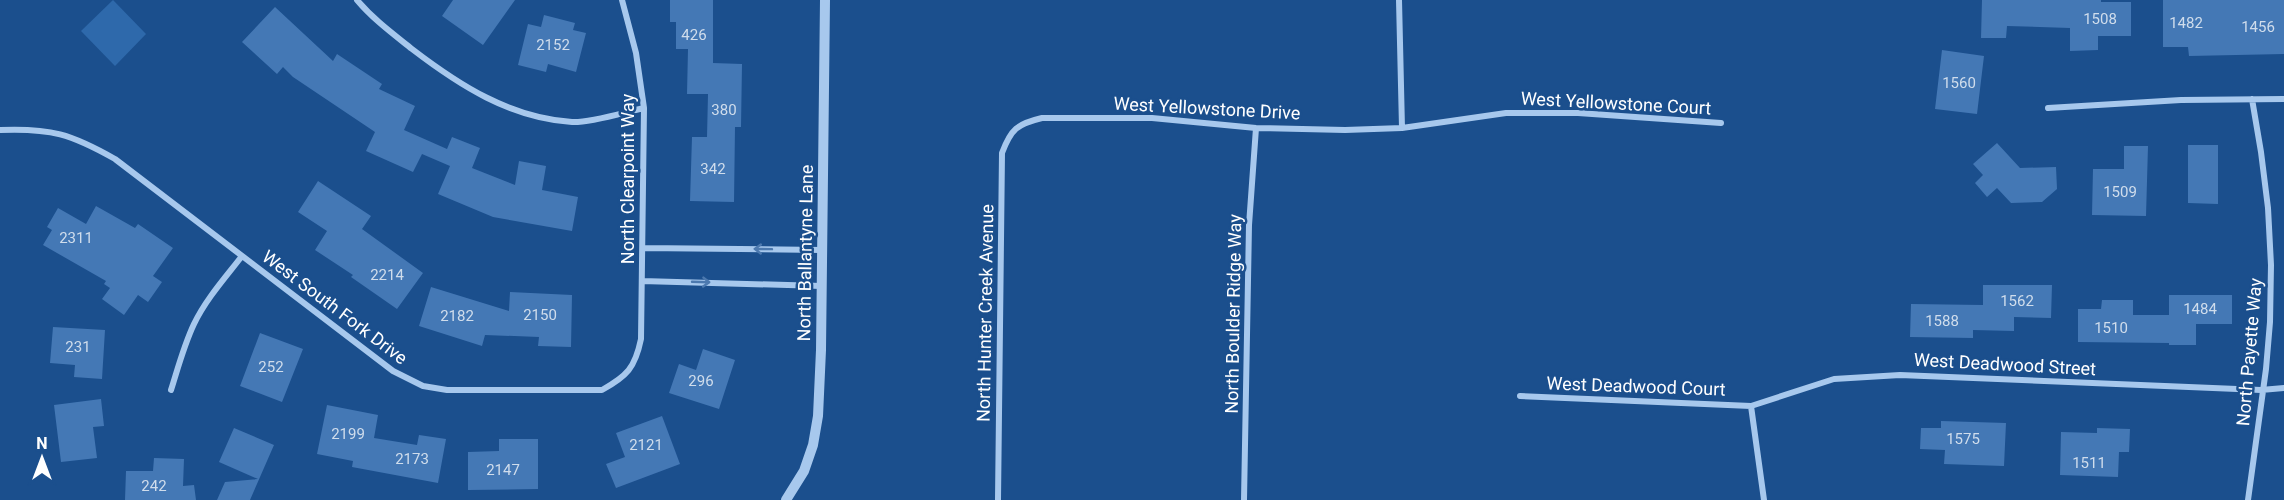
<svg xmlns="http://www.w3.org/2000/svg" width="2284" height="500" font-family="Roboto,sans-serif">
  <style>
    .green { fill: #2e69ab }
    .building { fill: #4478b5 }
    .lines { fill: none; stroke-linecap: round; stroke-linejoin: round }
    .minor { stroke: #a7c8ed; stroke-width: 6 }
    .tertiary { stroke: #a7c8ed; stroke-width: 10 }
    .oneway { stroke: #4c79af }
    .labels { text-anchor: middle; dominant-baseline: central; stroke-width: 5; stroke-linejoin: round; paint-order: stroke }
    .number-label { font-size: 15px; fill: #d0ddec }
    .street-label { font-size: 18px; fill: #fff; stroke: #1b4f8d }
  </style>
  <rect width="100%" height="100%" fill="#1b4f8d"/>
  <!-- green -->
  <path class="green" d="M 113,0 L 146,34 L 115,66 L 81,31 Z"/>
  <!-- building -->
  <path class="building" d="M 453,0 L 515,0 L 483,45 L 442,16 Z
    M 670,0 L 713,0 L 713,63 L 742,64 L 741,127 L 735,127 L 734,202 L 690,201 L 692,137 L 707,137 L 708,94 L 687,94 L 688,49 L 676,49 L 676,22 L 670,22 Z
    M 1982,0 L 2101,0 L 2101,2 L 2131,2 L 2131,36 L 2098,36 L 2098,50 L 2070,51 L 2070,28 L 2007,26 L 2006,38 L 1981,38 Z
    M 2163,0 L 2284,0 L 2284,54 L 2189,56 L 2188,47 L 2163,47 Z
    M 275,7 L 333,61 L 337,54 L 382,84 L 379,89 L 415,106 L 404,130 L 447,149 L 452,137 L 480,148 L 472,168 L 515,185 L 519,161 L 546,166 L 542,190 L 578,197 L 572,231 L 493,217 L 438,194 L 450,166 L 422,154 L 413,172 L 366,151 L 375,132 L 293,77 L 283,67 L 277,74 L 242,42 Z
    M 544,15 L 575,23 L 573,30 L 586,33 L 576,72 L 548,64 L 546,72 L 518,65 L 528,24 L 541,27 Z
    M 1942,50 L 1984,56 L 1977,114 L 1935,109 Z
    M 1997,143 L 2020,168 L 2056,167 L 2057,189 L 2042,202 L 2011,203 L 1997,188 L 1987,197 L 1975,183 L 1983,175 L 1973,164 Z
    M 2188,145 L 2218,145 L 2218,204 L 2188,203 Z
    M 2124,146 L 2148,146 L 2146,216 L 2092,215 L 2093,169 L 2124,169 Z
    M 318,181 L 371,216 L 362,229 L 423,273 L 397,309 L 351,277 L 353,275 L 315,250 L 327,231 L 298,212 Z
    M 96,206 L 135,228 L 138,224 L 173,248 L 153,276 L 162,282 L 148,302 L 138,295 L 124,315 L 102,299 L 110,288 L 104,284 L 106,281 L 43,245 L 52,230 L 47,227 L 58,208 L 86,224 Z
    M 1983,285 L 2052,285 L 2051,318 L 2014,317 L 2014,331 L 1973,330 L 1973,338 L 1910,337 L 1911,304 L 1983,305 Z
    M 431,287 L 509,311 L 510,292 L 572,295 L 571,347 L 538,346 L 539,337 L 485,335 L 482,346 L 419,326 Z
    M 2169,295 L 2232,295 L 2232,324 L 2196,324 L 2196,345 L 2169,345 L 2169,343 L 2078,342 L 2078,309 L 2101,309 L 2102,300 L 2133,300 L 2133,315 L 2169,315 Z
    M 53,327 L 105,330 L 102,379 L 74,377 L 75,365 L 50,363 Z
    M 260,333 L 303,349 L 282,402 L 240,386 Z
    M 703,349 L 735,360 L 719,409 L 669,393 L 679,364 L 696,370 Z
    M 101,399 L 104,426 L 93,427 L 97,458 L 61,462 L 54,405 Z
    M 327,405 L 378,415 L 374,438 L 417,445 L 419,435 L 446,439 L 438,483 L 352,467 L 353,461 L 317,454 Z
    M 662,416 L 680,464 L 616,488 L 606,464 L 625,457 L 616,433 Z
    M 1941,421 L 2006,423 L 2004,466 L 1944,464 L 1945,450 L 1920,449 L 1921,428 L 1941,428 Z
    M 234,428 L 274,445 L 250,500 L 217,500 L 225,482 L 258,479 L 219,462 Z
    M 2097,428 L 2130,429 L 2129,452 L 2119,452 L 2118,477 L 2060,475 L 2061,432 L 2097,433 Z
    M 499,439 L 538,439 L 538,489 L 468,490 L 468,452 L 499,451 Z
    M 154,458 L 184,459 L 183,486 L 194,485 L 196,500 L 125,500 L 126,471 L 153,471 Z"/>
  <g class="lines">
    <!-- minor -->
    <path class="minor" d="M 357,0 C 373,19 392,33 412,49 C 459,85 510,118 572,122 C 591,123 625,112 644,108
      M 1399,0 L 1402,128
      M 2048,108 L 2181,100 L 2284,99
      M 0,130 C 51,128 71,134 115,159 L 393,371 L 423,386 L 447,390 L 602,390 C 627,376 635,368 641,339 L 644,108 L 636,53 L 622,0
      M 643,248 L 822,250
      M 642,281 L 822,286
      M 171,390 C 178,368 184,345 194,324 C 206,299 225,278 242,256
      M 1520,396 L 1751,406 L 1834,379 L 1900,375 L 2261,390 L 2284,388
      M 1751,406 L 1764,500
      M 998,500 L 1002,153 C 1011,129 1017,124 1042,118 L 1152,118 L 1256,128 L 1345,130 L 1402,128 L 1506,113 L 1578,113 L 1721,123
      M 1244,500 L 1249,225 L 1256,128
      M 2248,500 L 2266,369 L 2270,322 L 2271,265 L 2268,208 L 2261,152 L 2252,99"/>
    <!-- tertiary -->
    <path class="tertiary" d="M 786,500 L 804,471 L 813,445 L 818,416 L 821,350 L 825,0"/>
  </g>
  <!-- one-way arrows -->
  <defs><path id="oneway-shaft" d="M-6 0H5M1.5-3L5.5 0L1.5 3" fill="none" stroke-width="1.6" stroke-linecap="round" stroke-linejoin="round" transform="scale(1.5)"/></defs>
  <g class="oneway">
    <use href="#oneway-shaft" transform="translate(763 249) rotate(-179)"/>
    <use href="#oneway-shaft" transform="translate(701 282) rotate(2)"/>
  </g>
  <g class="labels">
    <!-- number labels -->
    <g class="number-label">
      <text x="2100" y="19">1508</text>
      <text x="2186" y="23">1482</text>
      <text x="2258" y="27">1456</text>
      <text x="694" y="35">426</text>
      <text x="553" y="45">2152</text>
      <text x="1959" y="83">1560</text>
      <text x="724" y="110">380</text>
      <text x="713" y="169">342</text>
      <text x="2120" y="192">1509</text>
      <text x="76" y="238">2311</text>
      <text x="387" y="275">2214</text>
      <text x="2017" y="301">1562</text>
      <text x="2200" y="309">1484</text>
      <text x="540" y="315">2150</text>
      <text x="457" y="316">2182</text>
      <text x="1942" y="321">1588</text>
      <text x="2111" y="328">1510</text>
      <text x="78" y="347">231</text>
      <text x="271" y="367">252</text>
      <text x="701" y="381">296</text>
      <text x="348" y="434">2199</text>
      <text x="1963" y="439">1575</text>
      <text x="646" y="445">2121</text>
      <text x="412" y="459">2173</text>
      <text x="2089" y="463">1511</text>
      <text x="503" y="470">2147</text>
      <text x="154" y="486">242</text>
    </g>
    <!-- street labels -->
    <g class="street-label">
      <text transform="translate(1616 103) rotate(3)">West Yellowstone Court</text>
      <text transform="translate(1207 108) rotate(3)">West Yellowstone Drive</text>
      <text transform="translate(627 179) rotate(-90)">North Clearpoint Way</text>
      <text transform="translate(805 253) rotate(-89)">North Ballantyne Lane</text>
      <text transform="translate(335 307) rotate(37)">West South Fork Drive</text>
      <text transform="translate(985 313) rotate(-89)">North Hunter Creek Avenue</text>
      <text transform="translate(1233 314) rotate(-89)">North Boulder Ridge Way</text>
      <text transform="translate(2249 352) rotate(-85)">North Payette Way</text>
      <text transform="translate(2005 364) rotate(3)">West Deadwood Street</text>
      <text transform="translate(1636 386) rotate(2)">West Deadwood Court</text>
    </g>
  </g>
  <!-- north arrow -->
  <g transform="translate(42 458)" stroke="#1b4f8d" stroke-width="4.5" paint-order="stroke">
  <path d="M0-4.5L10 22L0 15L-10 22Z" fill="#ffffff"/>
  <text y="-9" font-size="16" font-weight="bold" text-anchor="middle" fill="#ffffff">N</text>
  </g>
</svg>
